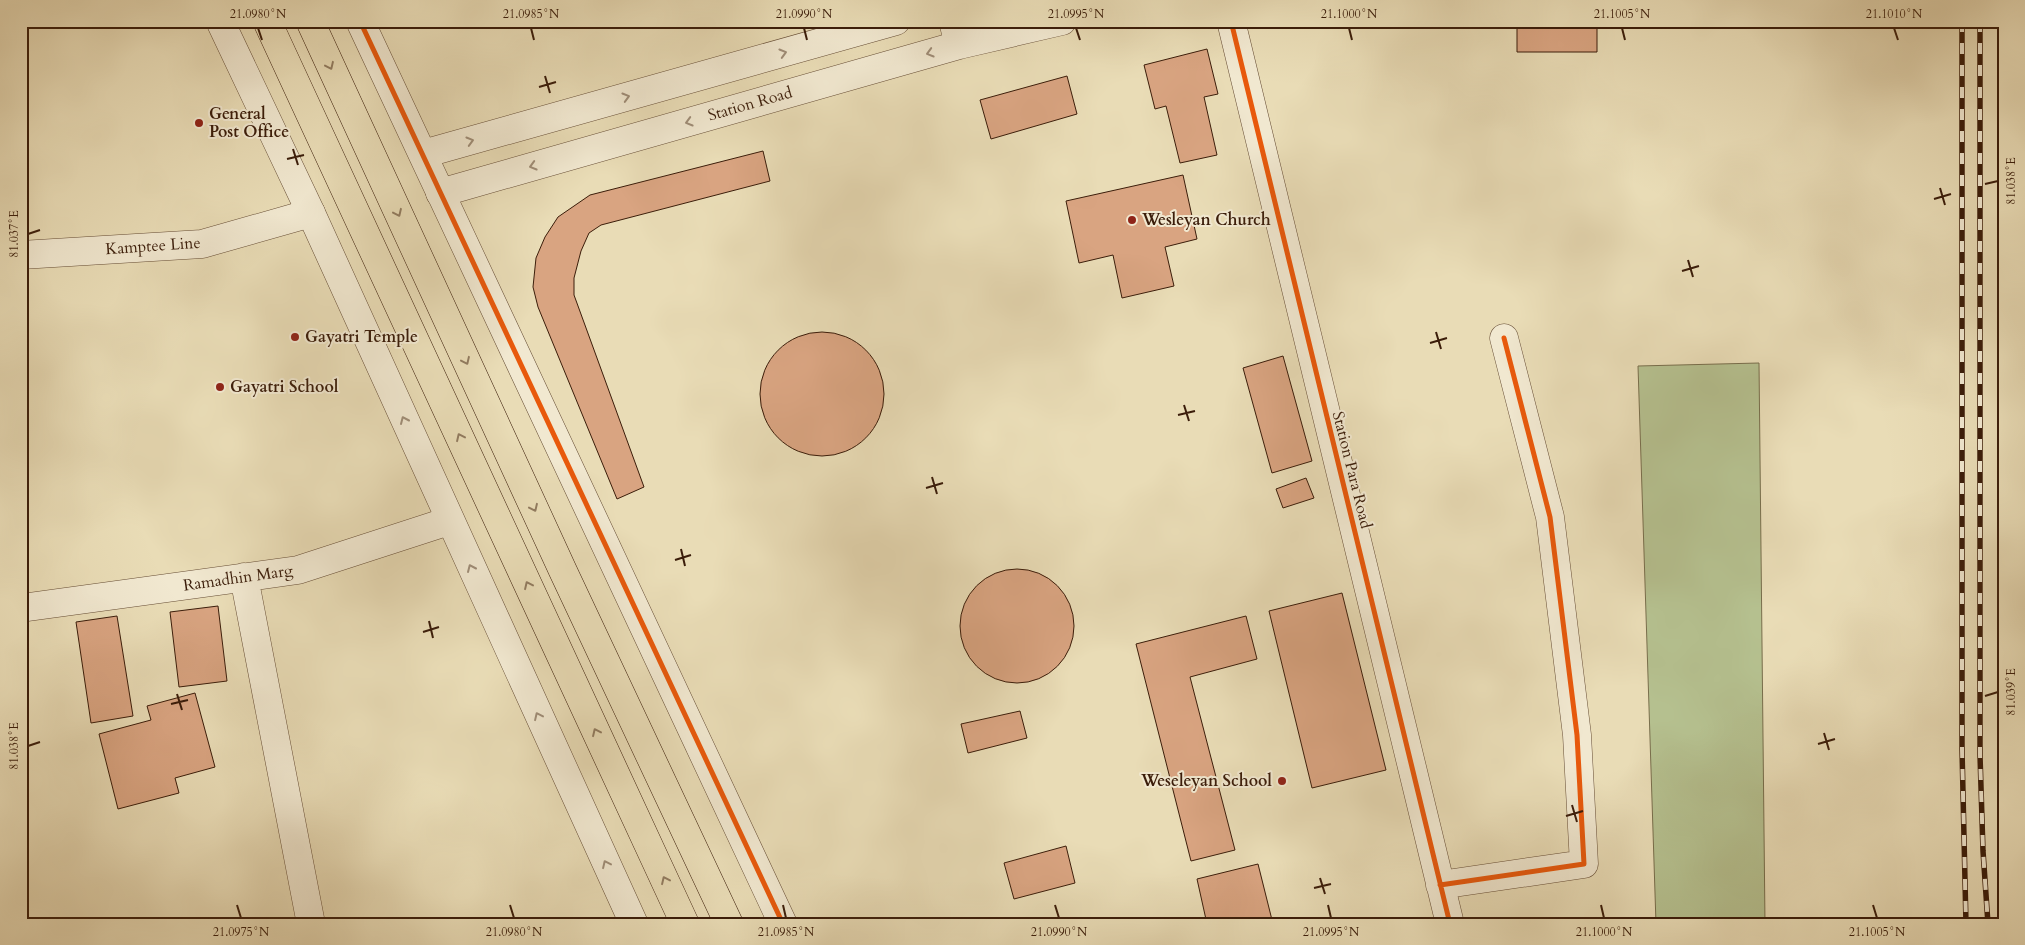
<svg xmlns="http://www.w3.org/2000/svg" width="2025" height="945" font-family="Cardo,serif">
  <style>
    .green { fill: #b5c08f; stroke: #786e4c }
    .building { fill: #d9a481; stroke: #3b1d0a }
    .lines { fill: none; stroke-linecap: round; stroke-linejoin: round }
    .minor-casing { stroke: #664d35; stroke-width: 29 }
    .tertiary-casing { stroke: #664d35; stroke-width: 29 }
    .primary-casing { stroke: #3b1d0a; stroke-width: 29 }
    .minor { stroke: #f1e8d0; stroke-width: 28 }
    .tertiary { stroke: #f1e8d0; stroke-width: 28 }
    .primary { stroke: #e9dcb6; stroke-width: 28 }
    .rail-casing { stroke: #3b1d0a; stroke-width: 5.5 }
    .rail { stroke: #f1e8d0; stroke-width: 4; stroke-dasharray: 11; stroke-linecap: butt }
    .cycleway-casing { stroke: #f1e8d0; stroke-width: 8 }
    .cycleway { stroke: #e8590c; stroke-width: 5 }
    .oneway { stroke: #9f8d77 }
    .oneway2 { stroke: #927c60 }
    .ticks { fill: none; stroke: #3b1d0a; stroke-width: 2 }
    .poi-dot { fill: #8f2418; stroke: #f1e8d0; stroke-width: 2 }
    .labels { text-anchor: middle; dominant-baseline: central; stroke-width: 4; stroke-linejoin: round; paint-order: stroke }
    .street-label { font-size: 16px; fill: #3b1d0a; stroke: #f1e8d0 }
    .poi-label { font-size: 16px; font-weight: bold; fill: #3b1d0a; stroke: #f1e8d0; text-anchor: start }
    .neatline { fill: none; stroke: #3b1d0a; stroke-width: 2 }
    .ticks-label { font-size: 12px; text-anchor: middle; fill: #3b1d0a }
  </style>
  <rect width="100%" height="100%" fill="#e9dcb6"/>
  <filter id="stains"><feTurbulence type="fractalNoise" baseFrequency=".004" numOctaves="4"/><feColorMatrix values="0 0 0 0 .2 0 0 0 0 .09 0 0 0 0 .02 0 0 0 .5 -.17"/></filter>
  <radialGradient id="worn" r=".72"><stop offset=".6" stop-color="#630" stop-opacity="0"/><stop offset="1" stop-color="#630" stop-opacity=".3"/></radialGradient>
  <!-- green -->
  <path class="green" d="M 1759,363 L 1765,924 L 1656,924 L 1638,366 Z"/>
  <!-- building -->
  <path class="building" d="M 1517,21 L 1597,21 L 1597,52 L 1517,52 Z
    M 1610,21 L 1661,21 L 1661,23 L 1610,24 Z
    M 1207,49 L 1218,94 L 1204,97 L 1217,155 L 1180,163 L 1166,106 L 1155,109 L 1144,65 Z
    M 1067,76 L 1077,114 L 991,139 L 980,100 Z
    M 763,151 L 770,181 L 601,225 L 589,233 L 581,251 L 574,278 L 574,295 L 644,487 L 617,499 L 538,307 L 533,287 L 536,258 L 545,237 L 558,217 L 590,195 Z
    M 1183,175 L 1197,239 L 1165,247 L 1174,286 L 1122,298 L 1113,255 L 1079,263 L 1066,201 Z
    M760 394a62 62 0 1 1 124 0a62 62 0 1 1-124 0Z
    M 1283,356 L 1312,461 L 1272,473 L 1243,368 Z
    M 1306,478 L 1314,498 L 1283,508 L 1276,489 Z
    M960 626a57 57 0 1 1 114 0a57 57 0 1 1-114 0Z
    M 1342,593 L 1386,770 L 1312,788 L 1269,611 Z
    M 218,606 L 227,681 L 179,687 L 170,612 Z
    M 117,616 L 133,716 L 91,723 L 76,622 Z
    M 1246,616 L 1257,659 L 1190,677 L 1235,850 L 1191,861 L 1136,644 Z
    M 195,693 L 215,767 L 175,778 L 179,793 L 118,809 L 99,734 L 151,720 L 147,706 Z
    M 1020,711 L 1027,738 L 968,753 L 961,724 Z
    M 1066,846 L 1075,883 L 1014,899 L 1004,863 Z
    M 1258,864 L 1273,924 L 1207,924 L 1197,879 Z"/>
  <g class="lines">
    <!-- minor casing -->
    <g class="minor-casing">
      <path id="minor" d="M 953,21 L 959,45
        M 1231,21 L 1450,924
        M 423,154 L 896,21
        M 440,193 L 959,45 L 1062,21
        M 21,255 L 202,244 L 311,213
        M 244,577 L 311,924
        M 21,608 L 298,570 L 449,521
        M 1440,885 L 1584,864 L 1577,735 L 1550,517 L 1504,338"/>
    </g>
    <!-- tertiary casing -->
    <g class="tertiary-casing">
      <path id="tertiary" d="M 220,21 L 311,213 L 634,924
        M 360,21 L 783,924"/>
    </g>
    <!-- primary casing -->
    <g class="primary-casing">
      <path id="primary" d="M 267,21 L 685,924
        M 310,21 L 563,571 L 729,924"/>
    </g>
    <!-- minor -->
    <use href="#minor" class="minor"/>
    <!-- tertiary -->
    <use href="#tertiary" class="tertiary"/>
    <!-- primary -->
    <use href="#primary" class="primary"/>
    <!-- rail casing -->
    <g class="rail-casing">
      <path id="rail" d="M 1962,21 L 1962,749 L 1966,924
        M 1980,21 L 1980,755 L 1983,851 L 1988,924"/>
    </g>
    <!-- rail -->
    <use href="#rail" class="rail"/>
    <!-- cycleway casing -->
    <g class="cycleway-casing">
      <path id="cycleway" d="M 360,21 L 783,924
        M 1231,21 L 1450,924
        M 1440,885 L 1584,864 L 1577,735 L 1550,517 L 1504,338"/>
    </g>
    <!-- cycleway -->
    <use href="#cycleway" class="cycleway"/>
  </g>
  <!-- one-way arrows -->
  <defs><path id="oneway-chevron" d="M-2-3.5L2.5 0L-2 3.5" fill="none" stroke-width="1.6" stroke-linecap="round" stroke-linejoin="round" transform="scale(1.25)"/></defs>
  <g class="oneway">
    <use href="#oneway-chevron" transform="translate(783 53) rotate(-16)"/>
    <use href="#oneway-chevron" transform="translate(930 53) rotate(164)"/>
    <use href="#oneway-chevron" transform="translate(626 97) rotate(-16)"/>
    <use href="#oneway-chevron" transform="translate(689 122) rotate(164)"/>
    <use href="#oneway-chevron" transform="translate(470 141) rotate(-16)"/>
    <use href="#oneway-chevron" transform="translate(533 166) rotate(164)"/>
    <use href="#oneway-chevron" transform="translate(404 420) rotate(-114)"/>
    <use href="#oneway-chevron" transform="translate(471 568) rotate(-114)"/>
    <use href="#oneway-chevron" transform="translate(538 716) rotate(-115)"/>
    <use href="#oneway-chevron" transform="translate(606 864) rotate(-115)"/>
  </g>
  <g class="oneway2">
    <use href="#oneway-chevron" transform="translate(330 66) rotate(65)"/>
    <use href="#oneway-chevron" transform="translate(398 213) rotate(65)"/>
    <use href="#oneway-chevron" transform="translate(466 361) rotate(65)"/>
    <use href="#oneway-chevron" transform="translate(460 437) rotate(-115)"/>
    <use href="#oneway-chevron" transform="translate(534 508) rotate(65)"/>
    <use href="#oneway-chevron" transform="translate(528 585) rotate(-115)"/>
    <use href="#oneway-chevron" transform="translate(596 732) rotate(-115)"/>
    <use href="#oneway-chevron" transform="translate(665 880) rotate(-115)"/>
  </g>
  <!-- ticks -->
  <path class="ticks" d="M 258,28 L 262,40M 531,28 L 534,40M 804,28 L 807,40M 1076,28 L 1080,40M 1349,28 L 1352,40M 1622,28 L 1625,40M 1894,28 L 1898,40M 545,76 L 550,93M 539,87 L 556,82M 293,149 L 298,165M 287,159 L 304,155M 1985,184 L 1998,181M 1940,188 L 1945,205M 1934,199 L 1951,194M 28,234 L 40,230M 1688,260 L 1693,277M 1682,271 L 1699,266M 1436,332 L 1441,349M 1430,343 L 1447,338M 1184,405 L 1189,421M 1178,415 L 1195,411M 932,477 L 937,494M 926,488 L 943,483M 681,549 L 685,566M 675,560 L 691,555M 429,621 L 433,638M 423,632 L 439,627M 177,694 L 182,710M 1985,696 L 1998,692M 171,704 L 188,700M 1824,733 L 1829,750M 1818,744 L 1835,739M 28,746 L 40,742M 1572,805 L 1577,822M 1566,816 L 1583,811M 1320,878 L 1325,894M 1314,888 L 1331,884M 237,905 L 241,918M 510,905 L 514,918M 783,905 L 786,918M 1055,905 L 1059,918M 1328,905 L 1331,918M 1601,905 L 1604,918M 1873,905 L 1877,918"/>
  <!-- markers -->
  <g class="poi-dot">
    <circle cx="199" cy="123" r="5"/>
    <circle cx="1132" cy="220" r="5"/>
    <circle cx="295" cy="337" r="5"/>
    <circle cx="220" cy="387" r="5"/>
    <circle cx="1282" cy="781" r="5"/>
  </g>
  <g class="labels">
    <!-- street labels -->
    <g class="street-label">
      <text transform="translate(750 104) rotate(-16)">Station Road</text>
      <text transform="translate(153 246) rotate(-4)">Kamptee Line</text>
      <text transform="translate(1352 470) rotate(76)">Station Para Road</text>
      <text transform="translate(238 578) rotate(-8)">Ramadhin Marg</text>
    </g>
    <!-- poi labels -->
    <g class="poi-label">
      <text x="209" y="114">General<tspan x="209" dy="18">Post Office</tspan></text>
      <text x="1142" y="220">Wesleyan Church</text>
      <text x="305" y="337">Gayatri Temple</text>
      <text x="230" y="387">Gayatri School</text>
      <text x="1272" y="781" text-anchor="end">Weseleyan School</text>
    </g>
  </g>
  <!-- margin -->
  <rect width="2025" height="945" fill="none" stroke="#e9dcb6" stroke-width="55"/>
  <rect x="28" y="28" width="1970" height="890" class="neatline"/>
  <g class="ticks-label">
    <text x="258" y="18">21.0980°N</text>
    <text x="531" y="18">21.0985°N</text>
    <text x="804" y="18">21.0990°N</text>
    <text x="1076" y="18">21.0995°N</text>
    <text x="1349" y="18">21.1000°N</text>
    <text x="1622" y="18">21.1005°N</text>
    <text x="1894" y="18">21.1010°N</text>
    <text transform="translate(2011 181) rotate(-90)" y="4">81.038°E</text>
    <text transform="translate(14 234) rotate(-90)" y="4">81.037°E</text>
    <text transform="translate(2011 692) rotate(-90)" y="4">81.039°E</text>
    <text transform="translate(14 746) rotate(-90)" y="4">81.038°E</text>
    <text x="241" y="936">21.0975°N</text>
    <text x="514" y="936">21.0980°N</text>
    <text x="786" y="936">21.0985°N</text>
    <text x="1059" y="936">21.0990°N</text>
    <text x="1331" y="936">21.0995°N</text>
    <text x="1604" y="936">21.1000°N</text>
    <text x="1877" y="936">21.1005°N</text>
  </g>
  <rect width="100%" height="100%" filter="url(#stains)"/>
  <rect width="100%" height="100%" fill="url(#worn)"/>
</svg>
